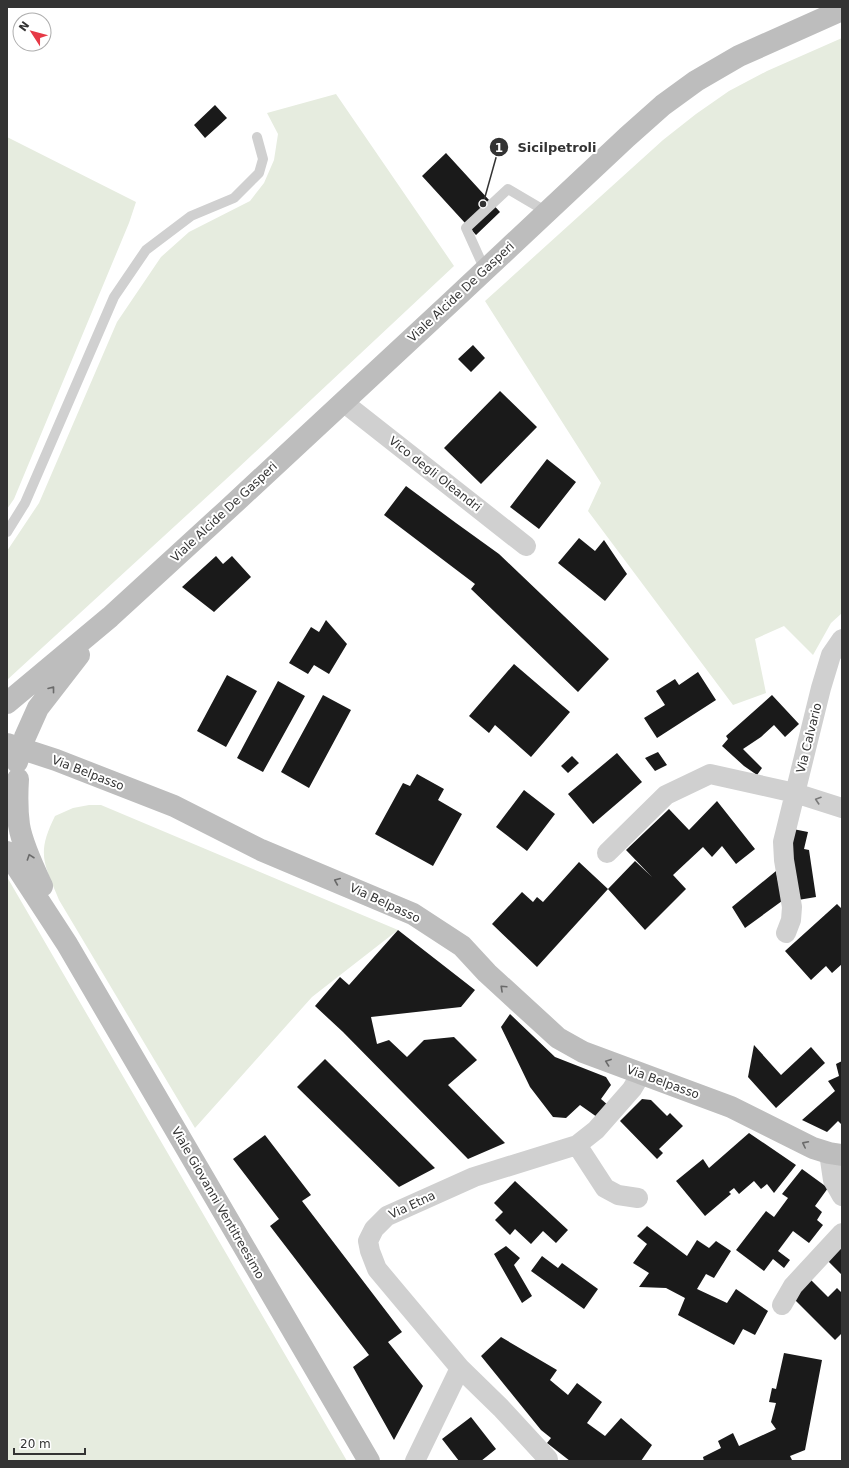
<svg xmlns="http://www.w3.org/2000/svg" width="849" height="1468" font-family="'DejaVu Sans',sans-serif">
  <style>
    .green { fill: #e6ecdf }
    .building { fill: #1a1a1a }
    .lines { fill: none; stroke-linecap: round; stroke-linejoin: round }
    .lane { stroke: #d0d0d0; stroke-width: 10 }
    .street { stroke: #d0d0d0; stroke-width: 20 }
    .secondary { stroke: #bdbdbd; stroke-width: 22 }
    .oneway { stroke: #6a6a6a }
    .oneway2 { stroke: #7a7a7a }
    .labels { text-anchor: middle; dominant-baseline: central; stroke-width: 4; stroke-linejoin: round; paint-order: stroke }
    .street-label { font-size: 12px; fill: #333; stroke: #fff }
    .leader { fill: none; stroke: #333; stroke-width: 1.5 }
    .callout-dot { fill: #333; stroke: #fff; stroke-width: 1.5 }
    .mark-label { font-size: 12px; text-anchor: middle; font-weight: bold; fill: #fff }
    .callout-label { font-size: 13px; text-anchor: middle; font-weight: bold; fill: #333; stroke: #fff; stroke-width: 4; stroke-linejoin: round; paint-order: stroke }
  </style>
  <rect width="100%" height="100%" fill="#fff"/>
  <!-- green -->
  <path class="green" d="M 842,38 L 842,613 L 831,623 L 813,655 L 784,626 L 755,639 L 766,693 L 733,705 L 588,511 L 601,483 L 485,301 L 663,140 L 696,114 L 729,91 L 767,71 Z
    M 336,94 L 454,266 L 236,470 L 7,680 L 7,551 L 39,503 L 117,322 L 161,257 L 189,232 L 250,201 L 264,183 L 274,160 L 278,134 L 267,113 Z
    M 7,137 L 136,202 L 129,223 L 14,499 L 7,509 Z
    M 89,805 L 101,805 L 398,930 L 312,997 L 195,1128 L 59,900 C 44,863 36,854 55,816 L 73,808 Z
    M 7,877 L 347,1461 L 7,1461 Z"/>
  <!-- building -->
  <path class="building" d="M 215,105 L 227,118 L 205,138 L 194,125 Z
    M 446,153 L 500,212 L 476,235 L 422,176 Z
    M 473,345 L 485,358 L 471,372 L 458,359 Z
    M 500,391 L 537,427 L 481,484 L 444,448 Z
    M 547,459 L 576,482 L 539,529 L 510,507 Z
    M 406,486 L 456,523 L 499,554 L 609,659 L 578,692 L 471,589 L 475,584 L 384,515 Z
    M 579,538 L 595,551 L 604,540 L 627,574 L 605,601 L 558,563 Z
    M 216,556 L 223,564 L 232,556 L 251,577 L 214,612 L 182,587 Z
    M 326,620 L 347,644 L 329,674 L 314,665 L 308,674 L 289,663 L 311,627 L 319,632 Z
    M 514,664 L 570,712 L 531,757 L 495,725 L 489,733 L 469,716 Z
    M 698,672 L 716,700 L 657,738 L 644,718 L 665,705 L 656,691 L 675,679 L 679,685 Z
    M 227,675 L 257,691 L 226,747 L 197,731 Z
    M 278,681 L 305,696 L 263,772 L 237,758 Z
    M 323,695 L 351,710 L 309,788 L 281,772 Z
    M 772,695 L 799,724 L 785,737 L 774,725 L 761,737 L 743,749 L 762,768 L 757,775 L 744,766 L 722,746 L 728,739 L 726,736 Z
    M 658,752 L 667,765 L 655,771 L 645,758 Z
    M 617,753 L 642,782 L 593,824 L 568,794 Z
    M 572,756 L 579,763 L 568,773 L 561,766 Z
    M 417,774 L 444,789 L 438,800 L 462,814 L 433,866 L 375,834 L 403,783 L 410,786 Z
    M 524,790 L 555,814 L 527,851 L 496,827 Z
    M 717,801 L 755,849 L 736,864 L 722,846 L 712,857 L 703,847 L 673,875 L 686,889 L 645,930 L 608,889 L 537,967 L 492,924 L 522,892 L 533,902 L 537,897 L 543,902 L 579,862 L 608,889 L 635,861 L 652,877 L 626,850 L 669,809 L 689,830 Z
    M 793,829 L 808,832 L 804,849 L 809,850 L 816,897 L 798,900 L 789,846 Z
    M 776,871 L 782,901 L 745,928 L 732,907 Z
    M 837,904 L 842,909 L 842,964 L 832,973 L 826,966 L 811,980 L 785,951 Z
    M 398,930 L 475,990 L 461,1007 L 371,1017 L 377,1044 L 389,1040 L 407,1057 L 424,1040 L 454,1037 L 477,1060 L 448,1085 L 505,1143 L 468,1159 L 343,1032 L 315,1006 L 340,977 L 349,985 Z
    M 510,1014 L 555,1057 L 606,1077 L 611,1085 L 601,1099 L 609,1106 L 597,1117 L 580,1105 L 566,1118 L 553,1117 L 530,1087 L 501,1027 Z
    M 754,1045 L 781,1075 L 811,1047 L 825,1063 L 776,1108 L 748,1077 Z
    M 325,1059 L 435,1168 L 399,1187 L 297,1087 Z
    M 842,1061 L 842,1125 L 838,1121 L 827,1132 L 802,1120 L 835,1091 L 828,1081 L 839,1076 L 836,1064 Z
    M 642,1099 L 651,1100 L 667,1116 L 670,1113 L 683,1126 L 659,1149 L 663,1153 L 657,1159 L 620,1121 Z
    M 749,1133 L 796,1165 L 774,1193 L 767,1184 L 761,1189 L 754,1181 L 739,1194 L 734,1188 L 729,1192 L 731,1194 L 705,1216 L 676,1181 L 703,1159 L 709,1168 Z
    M 265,1135 L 311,1195 L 302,1201 L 402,1332 L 388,1342 L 423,1386 L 394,1440 L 353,1367 L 369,1355 L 270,1226 L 279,1219 L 233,1159 Z
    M 802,1169 L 828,1188 L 815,1206 L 822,1212 L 817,1220 L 823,1225 L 809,1243 L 793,1231 L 778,1251 L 790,1260 L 784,1268 L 773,1259 L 764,1271 L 736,1250 L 766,1211 L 774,1217 L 788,1198 L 782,1194 Z
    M 515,1181 L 568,1230 L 556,1243 L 543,1231 L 531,1244 L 515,1229 L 510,1235 L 495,1220 L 503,1212 L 494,1203 Z
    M 647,1226 L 687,1256 L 697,1240 L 709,1248 L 716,1241 L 731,1251 L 714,1278 L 706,1274 L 697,1289 L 727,1303 L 736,1289 L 768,1311 L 755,1335 L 743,1329 L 734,1345 L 678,1315 L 685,1298 L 666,1288 L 639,1287 L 649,1273 L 633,1263 L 647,1244 L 637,1236 Z
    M 506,1246 L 520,1258 L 514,1265 L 532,1296 L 522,1303 L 494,1254 Z
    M 842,1246 L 842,1275 L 827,1260 Z
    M 542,1256 L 558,1268 L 562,1263 L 598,1289 L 584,1309 L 531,1271 Z
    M 811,1280 L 828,1297 L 837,1288 L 842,1293 L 842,1333 L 835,1340 L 793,1298 Z
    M 501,1337 L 557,1370 L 550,1380 L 568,1395 L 577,1383 L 602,1402 L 587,1423 L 605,1436 L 621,1418 L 652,1445 L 641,1461 L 570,1461 L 547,1443 L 551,1438 L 541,1430 L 481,1356 Z
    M 784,1353 L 822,1360 L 805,1450 L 790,1456 L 792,1460 L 790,1461 L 704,1461 L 703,1457 L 721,1448 L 718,1441 L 733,1433 L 739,1446 L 776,1429 L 771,1422 L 776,1403 L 769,1402 L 772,1388 L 776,1389 Z
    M 471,1417 L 496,1449 L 481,1461 L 459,1461 L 442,1439 Z"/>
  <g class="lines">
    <!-- lane -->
    <path class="lane" d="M 485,270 L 466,228 L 508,189 L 547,212
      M 7,532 L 25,503 L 114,297 L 146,250 L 191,216 L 234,198 L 259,173 L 263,159 L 257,137"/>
    <!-- street -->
    <path class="street" d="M 343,402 L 526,546
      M 607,853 L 666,795 L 710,774 L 795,793 L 842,808
      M 786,933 L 791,920 L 792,907 L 784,860 L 783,842 L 821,688 L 831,655 L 842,639
      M 577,1145 L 605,1188 L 618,1195 L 638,1198
      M 829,1153 L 833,1180 L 842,1196
      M 782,1305 L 793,1286 L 842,1233
      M 460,1368 L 501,1408 L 548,1459
      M 415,1461 L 460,1368 L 377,1269 L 370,1251 L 368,1241 L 374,1229 L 387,1216 L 474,1177 L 577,1145 L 596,1130 L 632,1089 L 641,1074"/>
    <!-- secondary -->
    <path class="secondary" d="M 7,703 L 110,617 L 227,510 L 451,302 L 627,137 L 663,105 L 696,81 L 739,56 L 842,10
      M 7,744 L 56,760 L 174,806 L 261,850 L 413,914 L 462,946 L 487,973 L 558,1038 L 583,1052 L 731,1107 L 813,1148 L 829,1153 L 842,1155
      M 17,762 L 25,737 L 38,708 L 79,655
      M 18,779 C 17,795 17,810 19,825 C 22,844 34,869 42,886
      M 7,852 L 67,944 L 369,1461"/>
  </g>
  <!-- one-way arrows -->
  <defs><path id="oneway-chevron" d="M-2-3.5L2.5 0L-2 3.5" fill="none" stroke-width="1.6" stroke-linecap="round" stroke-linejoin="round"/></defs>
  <g class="oneway">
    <use href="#oneway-chevron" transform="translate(52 689) rotate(-52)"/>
    <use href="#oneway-chevron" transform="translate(30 857) rotate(-109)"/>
    <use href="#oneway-chevron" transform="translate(337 881) rotate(-157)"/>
    <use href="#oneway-chevron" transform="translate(503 988) rotate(-137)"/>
    <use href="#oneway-chevron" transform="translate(608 1062) rotate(-160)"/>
    <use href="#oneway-chevron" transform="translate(805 1144) rotate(-153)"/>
  </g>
  <use class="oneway2" href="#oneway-chevron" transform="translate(818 800) rotate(-162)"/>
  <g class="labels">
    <!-- street labels -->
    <g class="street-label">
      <text transform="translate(461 292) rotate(-43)">Viale Alcide De Gasperi</text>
      <text transform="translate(435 474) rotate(38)">Vico degli Oleandri</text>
      <text transform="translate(224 512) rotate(-43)">Viale Alcide De Gasperi</text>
      <text transform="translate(809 738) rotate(-76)">Via Calvario</text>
      <text transform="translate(88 773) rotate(21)">Via Belpasso</text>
      <text transform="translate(385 903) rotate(25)">Via Belpasso</text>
      <text transform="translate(663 1082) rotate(20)">Via Belpasso</text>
      <text transform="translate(218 1203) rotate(60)">Viale Giovanni Ventitreesimo</text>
      <text transform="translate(412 1205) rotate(-25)">Via Etna</text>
    </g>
  </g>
  <!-- callouts -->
  <path class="leader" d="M483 204L499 147"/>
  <g class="callout-dot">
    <circle cx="483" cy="204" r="4"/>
    <circle cx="499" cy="147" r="10"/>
  </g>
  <g class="mark-label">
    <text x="499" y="152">1</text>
  </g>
  <g class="callout-label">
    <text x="557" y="152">Sicilpetroli</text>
  </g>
  <!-- border -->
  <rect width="849" height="1468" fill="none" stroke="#333333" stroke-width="16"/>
  <!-- north arrow -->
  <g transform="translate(32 32) rotate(306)"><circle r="19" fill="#ffffff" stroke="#adadad"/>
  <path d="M0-3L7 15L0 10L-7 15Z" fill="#e63946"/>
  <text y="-6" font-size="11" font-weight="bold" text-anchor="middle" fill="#333333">N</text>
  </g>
  <!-- scale -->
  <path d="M14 1448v6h71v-6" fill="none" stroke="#333333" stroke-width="2"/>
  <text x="20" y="1448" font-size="12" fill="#333333" stroke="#ffffff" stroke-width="3" paint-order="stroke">20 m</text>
</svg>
